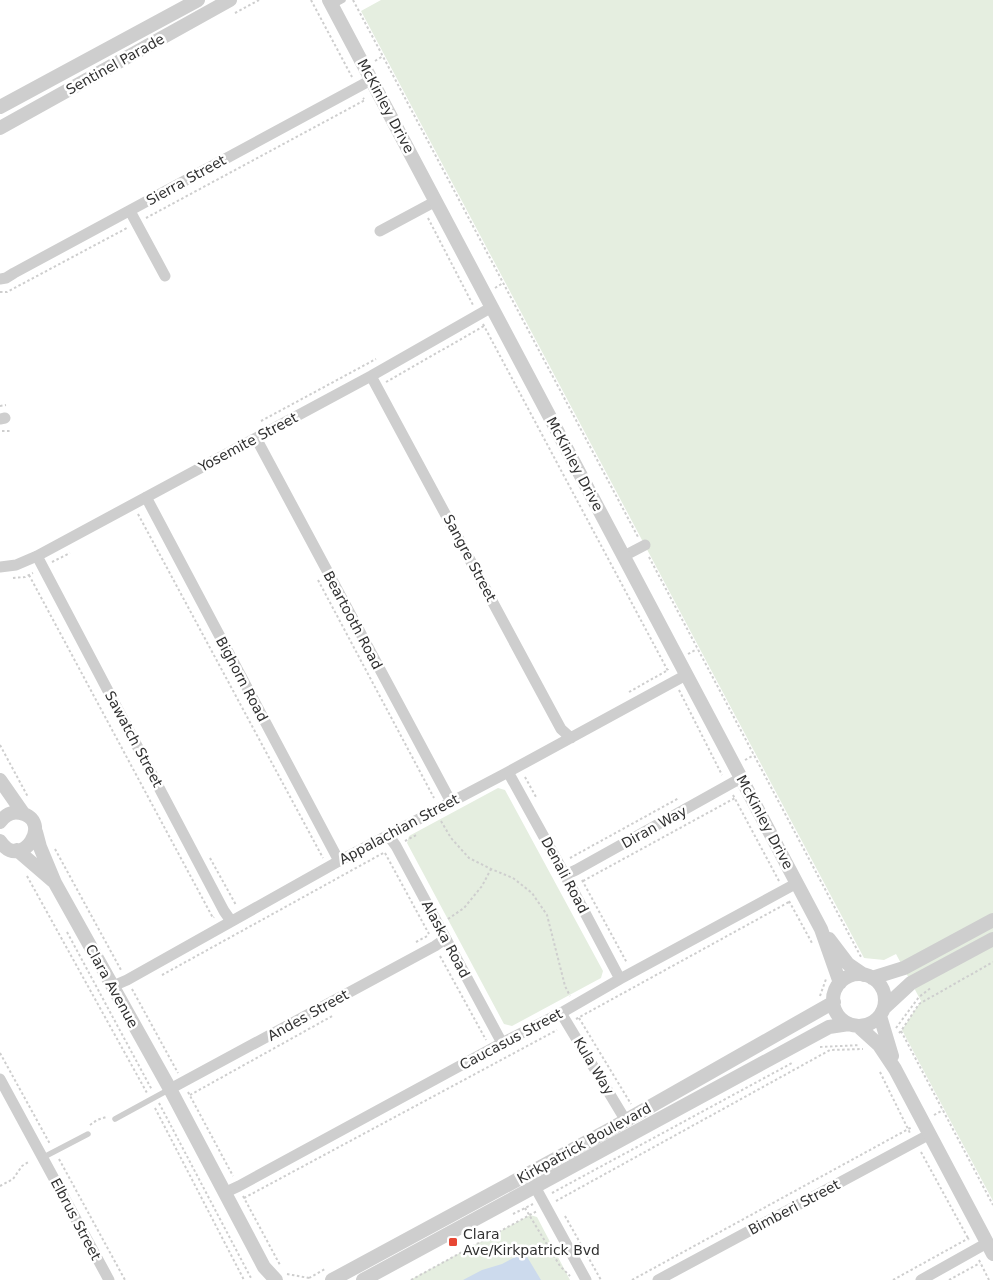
<svg xmlns="http://www.w3.org/2000/svg" width="993" height="1280" font-family="'DejaVu Sans',sans-serif">
  <style>
    .green { fill: #e5eee0 }
    .water { fill: #ccdaed }
    .lines { fill: none; stroke-linecap: round; stroke-linejoin: round }
    .path { stroke: #cecece; stroke-width: 2; stroke-dasharray: 2.5 2.5; stroke-linecap: butt }
    .service { stroke: #cecece; stroke-width: 5.5 }
    .minor { stroke: #cecece; stroke-width: 11 }
    .tertiary { stroke: #cecece; stroke-width: 14 }
    .poi-dot { fill: #e74734; stroke: #fff; stroke-width: 2 }
    .labels { text-anchor: middle; dominant-baseline: central; stroke-width: 5; stroke-linejoin: round; paint-order: stroke }
    .street-label { font-size: 14px; fill: #313131; stroke: #fff }
    .poi-label { font-size: 14px; fill: #313131; stroke: #fff; text-anchor: start }
  </style>
  <rect width="100%" height="100%" fill="#fff"/>
  <!-- green -->
  <path class="green" d="M 381,0 L 993,0 L 993,1201 L 902,1030 L 921,1001 L 896,954 L 884,960 L 864,958 L 361,11 Z
    M 498,788 L 505,790 L 603,971 L 601,978 L 512,1026 L 504,1024 L 407,843 L 409,836 Z
    M 530,1215 L 537,1217 L 570,1280 L 410,1280 Z"/>
  <!-- water -->
  <path class="water" d="M 526,1255 L 541,1280 L 463,1280 L 482,1270 L 502,1264 L 517,1256 Z"/>
  <g class="lines">
    <!-- path -->
    <path class="path" d="M 311,0 L 352,77
      M 353,0 L 638,537
      M 235,13 L 259,0
      M 375,61 L 383,56
      M 146,218 L 365,100 L 363,98
      M 428,218 L 473,305
      M 495,288 L 503,283
      M 0,292 L 7,292 L 127,228
      M 483,324 L 668,671
      M 386,382 L 484,326
      M 0,406 L 6,405
      M 261,421 L 376,359
      M 2,431 L 10,431
      M 138,514 L 323,858
      M 649,557 L 861,957
      M 52,562 L 70,553
      M 29,575 L 213,918 L 214,917
      M 13,578 L 25,577 L 33,573
      M 318,580 L 434,798
      M 688,654 L 697,649
      M 679,690 L 722,775
      M 629,692 L 668,670 L 668,669
      M 0,745 L 28,797
      M 745,760 L 754,755
      M 525,777 L 536,797
      M 733,795 L 779,881
      M 441,821 L 451,838 L 469,858 L 491,869 L 513,878 L 532,893 L 547,915 L 565,986 L 570,996
      M 405,841 L 418,834
      M 55,849 L 121,970
      M 385,853 L 429,934
      M 210,858 L 236,905
      M 570,858 L 679,798
      M 27,876 L 147,1093
      M 582,880 L 627,963
      M 583,881 L 735,798
      M 789,901 L 812,943
      M 448,919 L 464,908 L 482,886 L 491,869
      M 67,932 L 152,1090
      M 416,942 L 429,935
      M 440,956 L 486,1040
      M 162,975 L 385,852
      M 132,989 L 178,1073
      M 820,996 L 826,979
      M 579,1018 L 631,1104
      M 576,1019 L 789,902
      M 896,1028 L 919,997 L 932,987
      M 901,1031 L 993,1205
      M 899,1033 L 901,1031 L 919,1004 L 993,962
      M 820,1047 L 860,1045
      M 0,1053 L 50,1144
      M 880,1072 L 910,1133
      M 188,1092 L 233,1176
      M 190,1095 L 334,1015
      M 159,1103 L 252,1280
      M 155,1108 L 244,1280
      M 934,1115 L 943,1110
      M 90,1125 L 97,1120 L 106,1117
      M 921,1152 L 969,1240
      M 59,1159 L 125,1280
      M 0,1186 L 13,1179 L 22,1166 L 30,1161
      M 552,1193 L 792,1063
      M 243,1196 L 280,1265
      M 244,1198 L 557,1030
      M 556,1201 L 830,1050 L 863,1049
      M 525,1208 L 560,1266 L 570,1276
      M 513,1214 L 533,1204
      M 565,1216 L 601,1280
      M 979,1260 L 989,1280
      M 287,1274 L 309,1278 L 310,1280
      M 309,1278 L 325,1269
      M 411,1280 L 537,1211
      M 632,1280 L 912,1127
      M 893,1280 L 969,1238
      M 949,1280 L 980,1263"/>
    <!-- service -->
    <path class="service" d="M 332,6 L 343,0
      M 115,1119 L 170,1089
      M 42,1158 L 88,1134"/>
    <!-- minor -->
    <path class="minor" d="M 130,211 L 165,276
      M 380,231 L 436,201
      M 0,279 L 6,278 L 14,273 L 371,80
      M 371,376 L 561,729 L 571,738
      M 0,419 L 5,418
      M 256,438 L 451,802
      M 146,497 L 339,861
      M 37,556 L 224,911 L 231,921
      M 624,556 L 645,545
      M 0,567 L 16,565 L 37,556 L 371,376 L 492,307
      M 508,772 L 565,875 L 620,979
      M 388,835 L 396,846 L 502,1043
      M 565,875 L 576,870 L 741,778
      M 113,986 L 127,980 L 339,861 L 508,772 L 686,675
      M 561,1013 L 626,1121
      M 0,1079 L 109,1280
      M 170,1089 L 435,946 L 445,939
      M 528,1174 L 586,1280
      M 224,1193 L 239,1186 L 502,1043 L 561,1013 L 620,979 L 797,883
      M 658,1280 L 930,1134
      M 921,1280 L 987,1243"/>
    <!-- tertiary -->
    <path class="tertiary" d="M 329,0 L 821,929 L 840,983
      M 0,107 L 198,0
      M 0,128 L 230,0
      M 0,780 L 23,813
      M 0,822 C 5,815 12,811 20,813 C 55,820 21,873 0,841
      M 36,832 L 40,847 L 55,883 L 170,1089 L 264,1267 L 276,1280
      M 17,850 L 53,881
      M 829,939 L 848,964 L 864,975
      M833 1000a26 26 0 1 1 52 0a26 26 0 1 1-52 0Z
      M 872,978 L 904,968 L 993,920
      M 884,1008 L 911,983 L 993,939
      M 880,1016 L 892,1056
      M 858,1026 L 879,1045 L 895,1069 L 993,1254
      M 332,1280 L 609,1130 L 834,1002
      M 363,1280 L 829,1027 L 849,1024"/>
  </g>
  <!-- markers -->
  <rect class="poi-dot" x="448" y="1237" width="10" height="10" rx="2.5"/>
  <g class="labels">
    <!-- street labels -->
    <g class="street-label">
      <text transform="translate(115 64) rotate(-29)">Sentinel Parade</text>
      <text transform="translate(386 106) rotate(62)">McKinley Drive</text>
      <text transform="translate(186 180) rotate(-29)">Sierra Street</text>
      <text transform="translate(248 442) rotate(-28)">Yosemite Street</text>
      <text transform="translate(575 464) rotate(62)">McKinley Drive</text>
      <text transform="translate(470 558) rotate(62)">Sangre Street</text>
      <text transform="translate(353 620) rotate(62)">Beartooth Road</text>
      <text transform="translate(242 679) rotate(62)">Bighorn Road</text>
      <text transform="translate(134 739) rotate(62)">Sawatch Street</text>
      <text transform="translate(765 822) rotate(62)">McKinley Drive</text>
      <text transform="translate(654 827) rotate(-29)">Diran Way</text>
      <text transform="translate(399 829) rotate(-28)">Appalachian Street</text>
      <text transform="translate(565 875) rotate(62)">Denali Road</text>
      <text transform="translate(446 939) rotate(62)">Alaska Road</text>
      <text transform="translate(112 986) rotate(61)">Clara Avenue</text>
      <text transform="translate(308 1015) rotate(-29)">Andes Street</text>
      <text transform="translate(511 1039) rotate(-28)">Caucasus Street</text>
      <text transform="translate(594 1066) rotate(59)">Kula Way</text>
      <text transform="translate(584 1143) rotate(-29)">Kirkpatrick Boulevard</text>
      <text transform="translate(794 1207) rotate(-28)">Bimberi Street</text>
      <text transform="translate(76 1219) rotate(62)">Elbrus Street</text>
    </g>
    <!-- poi labels -->
    <g class="poi-label">
      <text x="463" y="1234">Clara<tspan x="463" dy="16">Ave/Kirkpatrick Bvd</tspan></text>
    </g>
  </g>
</svg>
